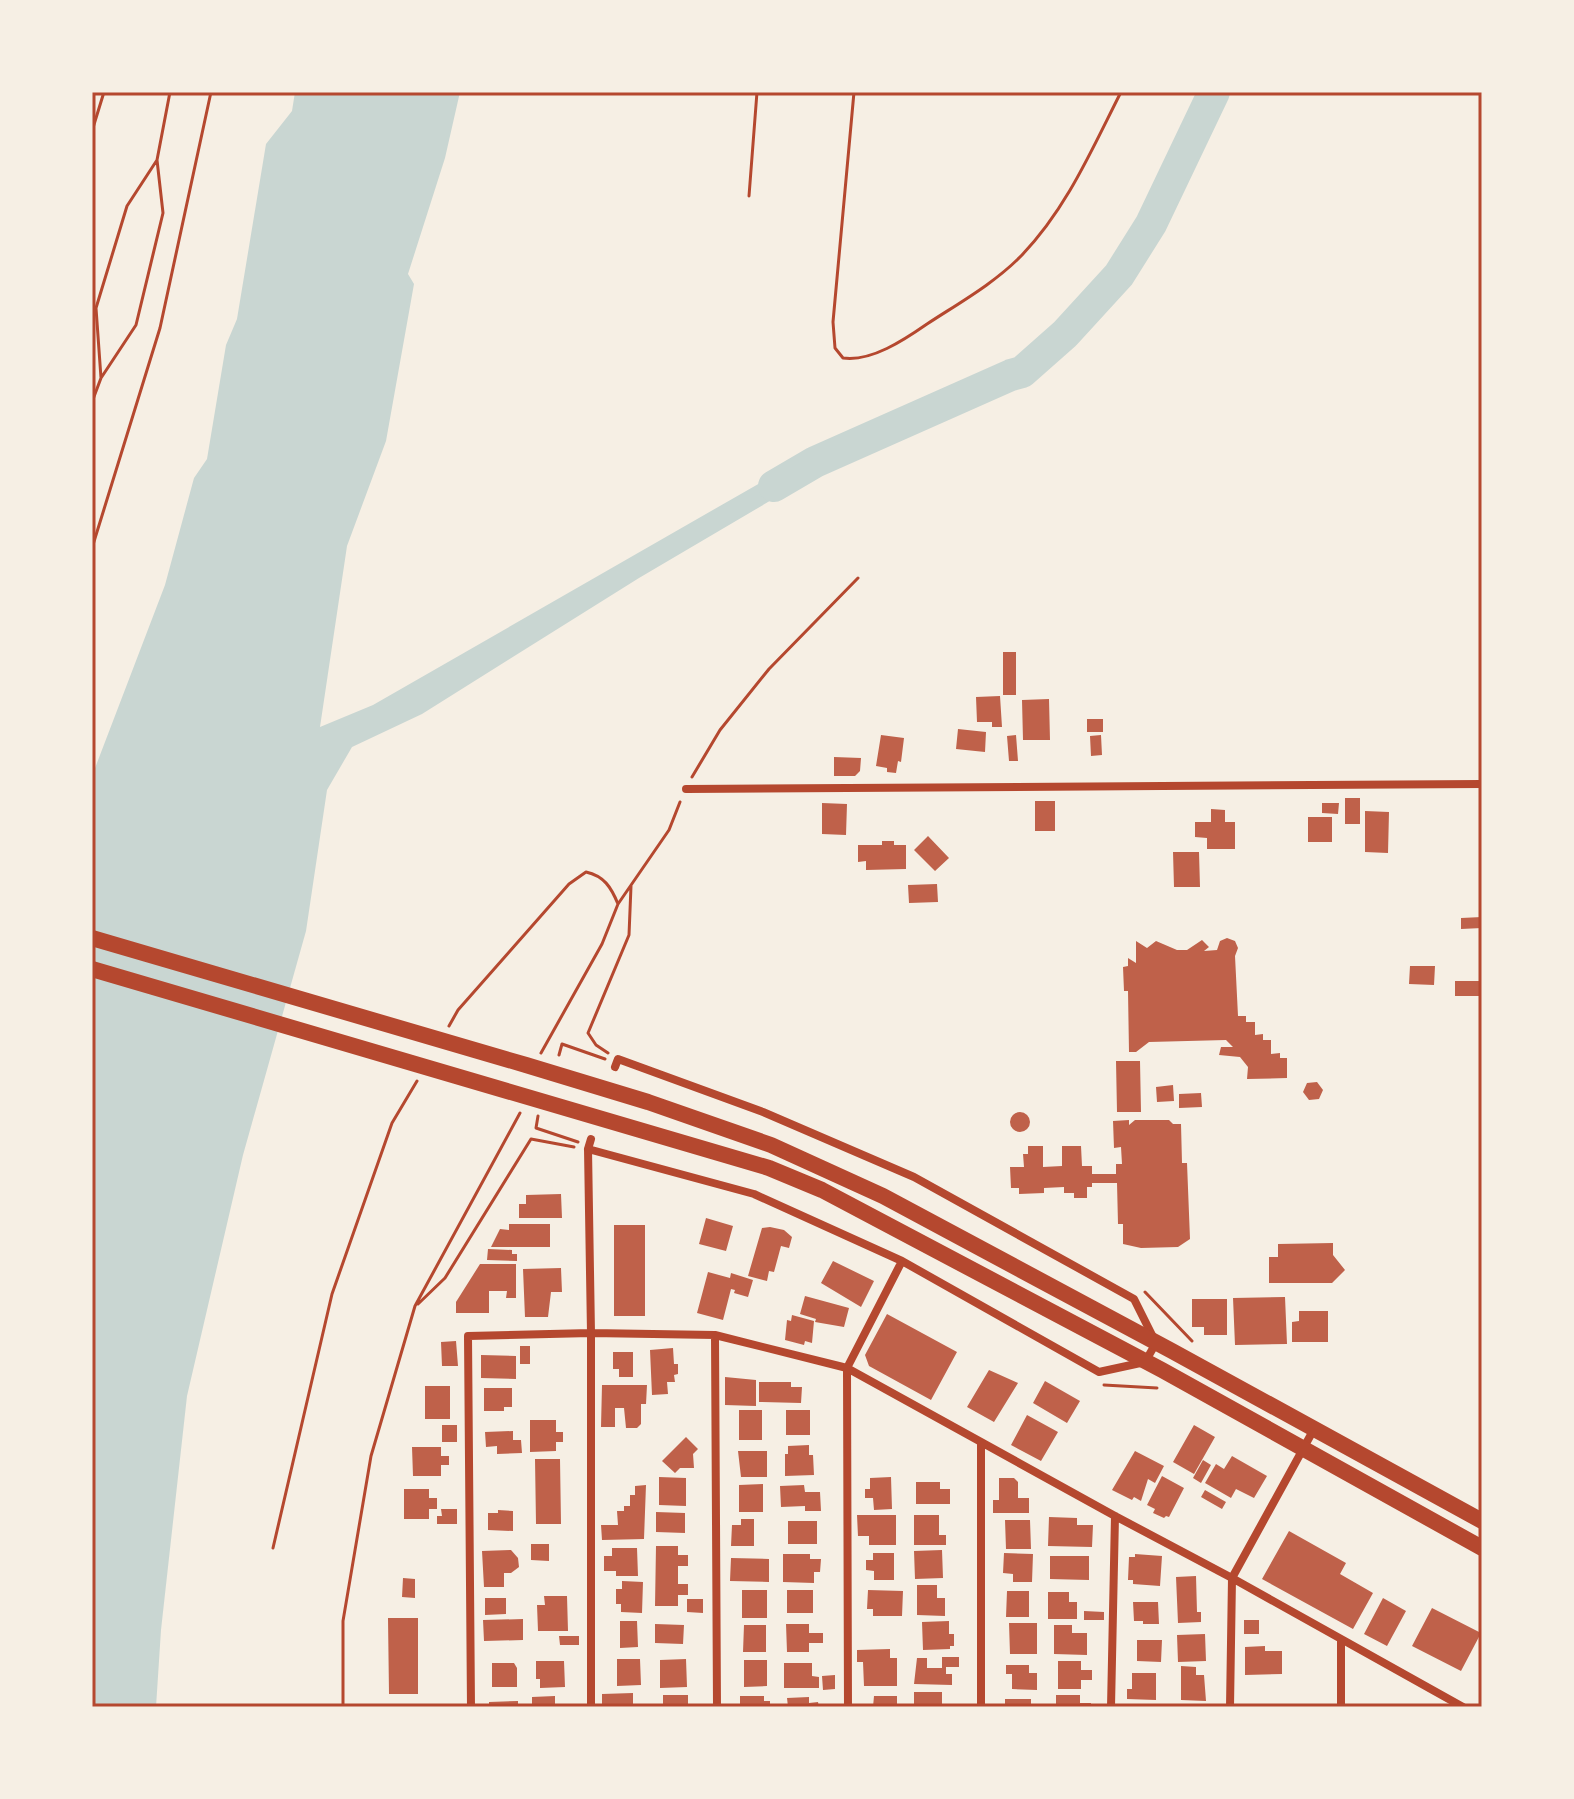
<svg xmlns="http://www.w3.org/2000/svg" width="1574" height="1799" font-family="Cabin,sans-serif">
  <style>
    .water { fill: #c9d6d2 }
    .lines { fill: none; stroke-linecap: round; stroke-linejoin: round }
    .river { stroke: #c9d6d2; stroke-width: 32 }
    .building { fill: #bf614a }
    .path { stroke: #b5482f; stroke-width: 3 }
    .minor { stroke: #b5482f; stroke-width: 8 }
    .primary { stroke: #b5482f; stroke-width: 16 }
    .neatline { fill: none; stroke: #b5482f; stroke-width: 3 }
  </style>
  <rect width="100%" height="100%" fill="#f6efe4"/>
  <!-- water -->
  <path class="water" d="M 295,92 L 460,92 L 445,158 L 408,274 L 414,284 L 386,441 L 347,546 L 320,727 L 373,705 L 807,456 L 814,475 L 639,578 L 422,714 L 352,747 L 327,790 L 306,931 L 243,1155 L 187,1396 L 161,1630 L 156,1707 L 92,1707 L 92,776 L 165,585 L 194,478 L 207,459 L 226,345 L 237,319 L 266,144 L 292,111 Z"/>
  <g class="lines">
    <!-- river -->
    <path class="river" d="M 774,486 L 815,462 L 1011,375 L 1022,372 L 1065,334 L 1119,275 L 1151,224 L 1214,92"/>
  </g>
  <!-- building -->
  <path class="building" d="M 1003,652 L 1016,652 L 1016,695 L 1003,695 Z
    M 1000,696 L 1002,727 L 992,727 L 992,722 L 977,722 L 976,697 Z
    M 1049,699 L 1050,740 L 1023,740 L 1022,700 Z
    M 1087,719 L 1103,719 L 1103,732 L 1087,732 Z
    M 958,729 L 986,732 L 985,752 L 956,749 Z
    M 881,735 L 904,738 L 901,762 L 898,761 L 896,773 L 887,772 L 887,768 L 876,766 Z
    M 1016,735 L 1018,761 L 1009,761 L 1007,736 Z
    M 1101,735 L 1102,755 L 1091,756 L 1090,736 Z
    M 834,757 L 861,758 L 860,771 L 855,776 L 834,776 Z
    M 1345,798 L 1360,798 L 1360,824 L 1345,824 Z
    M 1035,801 L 1055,801 L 1055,831 L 1035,831 Z
    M 822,803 L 847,804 L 846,835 L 822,834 Z
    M 1322,803 L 1339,803 L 1338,814 L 1322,813 Z
    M 1211,809 L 1225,810 L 1225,822 L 1235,822 L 1235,849 L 1207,849 L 1207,838 L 1195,837 L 1195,822 L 1211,822 Z
    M 1365,811 L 1389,812 L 1388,853 L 1365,852 Z
    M 1308,817 L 1332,817 L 1332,842 L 1308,842 Z
    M 928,836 L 949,858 L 935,871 L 914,850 Z
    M 882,841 L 894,841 L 894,845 L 906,845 L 906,869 L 866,870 L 866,861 L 858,862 L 858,845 L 882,845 Z
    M 1173,852 L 1199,852 L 1200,887 L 1174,887 Z
    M 937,884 L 938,902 L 909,903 L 908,885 Z
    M 1482,917 L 1482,928 L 1461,929 L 1461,918 Z
    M 1227,938 L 1235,941 L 1238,948 L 1235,956 L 1238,1016 L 1246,1016 L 1246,1022 L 1255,1022 L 1255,1035 L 1263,1034 L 1263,1040 L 1271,1040 L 1271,1054 L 1280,1053 L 1280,1058 L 1287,1058 L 1287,1078 L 1247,1079 L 1248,1067 L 1240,1057 L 1219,1055 L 1221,1047 L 1233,1047 L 1226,1040 L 1149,1042 L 1136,1052 L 1129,1052 L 1128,991 L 1124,991 L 1123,967 L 1128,966 L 1128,958 L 1136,963 L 1136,941 L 1147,948 L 1156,941 L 1177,950 L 1187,950 L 1202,940 L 1209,947 L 1204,951 L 1217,950 L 1220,941 Z
    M 1410,966 L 1435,966 L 1434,985 L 1409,984 Z
    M 1455,981 L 1482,981 L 1482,996 L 1455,996 Z
    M 1116,1061 L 1140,1061 L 1141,1112 L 1117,1112 Z
    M 1317,1082 L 1323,1090 L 1319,1099 L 1309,1100 L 1303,1092 L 1307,1083 Z
    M 1173,1085 L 1174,1101 L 1157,1102 L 1156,1087 Z
    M 1201,1093 L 1202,1107 L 1179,1108 L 1179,1094 Z
    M1010 1122a10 10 0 1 1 20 0a10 10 0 1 1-20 0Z
    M 1129,1120 L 1129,1125 L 1135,1120 L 1169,1120 L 1173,1124 L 1181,1124 L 1182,1163 L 1187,1163 L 1190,1239 L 1178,1247 L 1141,1248 L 1123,1244 L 1123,1224 L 1118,1224 L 1117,1183 L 1092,1183 L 1092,1187 L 1087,1187 L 1087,1198 L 1074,1198 L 1074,1193 L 1064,1193 L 1064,1187 L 1044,1188 L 1044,1193 L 1019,1194 L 1019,1188 L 1011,1188 L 1010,1167 L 1024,1167 L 1023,1154 L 1028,1154 L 1028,1146 L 1043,1146 L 1043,1167 L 1062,1166 L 1062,1146 L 1081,1146 L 1082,1166 L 1092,1166 L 1092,1174 L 1116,1174 L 1116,1164 L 1122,1164 L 1121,1147 L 1114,1148 L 1113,1121 Z
    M 561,1194 L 562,1218 L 519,1218 L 519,1204 L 526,1204 L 526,1195 Z
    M 706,1218 L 733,1226 L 726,1251 L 699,1244 Z
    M 509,1224 L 550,1224 L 550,1247 L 491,1247 L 500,1229 L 509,1230 Z
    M 614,1225 L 645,1225 L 645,1316 L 614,1316 Z
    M 770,1227 L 784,1230 L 792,1237 L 789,1248 L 781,1246 L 774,1272 L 769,1271 L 767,1281 L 748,1276 L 762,1228 Z
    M 1333,1243 L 1333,1255 L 1345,1270 L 1332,1283 L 1269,1283 L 1269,1257 L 1278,1257 L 1278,1244 Z
    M 488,1249 L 512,1250 L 512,1254 L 517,1254 L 517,1261 L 487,1260 Z
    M 833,1261 L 874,1281 L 861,1307 L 821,1283 Z
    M 480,1264 L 516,1264 L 516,1298 L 506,1298 L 507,1291 L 489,1291 L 489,1313 L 456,1313 L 456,1302 Z
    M 561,1268 L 562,1292 L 551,1292 L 548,1317 L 525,1317 L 523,1269 Z
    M 708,1272 L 730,1278 L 731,1273 L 753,1280 L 748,1297 L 734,1293 L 735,1290 L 731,1289 L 723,1320 L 697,1313 Z
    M 805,1296 L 849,1308 L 844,1327 L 815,1322 L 816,1319 L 800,1314 Z
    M 1285,1297 L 1287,1344 L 1235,1345 L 1233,1298 Z
    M 1192,1299 L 1227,1299 L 1227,1335 L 1204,1335 L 1204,1327 L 1192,1327 Z
    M 1299,1311 L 1328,1311 L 1328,1342 L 1292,1342 L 1292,1322 L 1299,1321 Z
    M 887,1314 L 957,1352 L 931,1400 L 869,1366 L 865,1355 Z
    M 792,1315 L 814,1321 L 812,1343 L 805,1341 L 804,1345 L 785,1340 L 787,1320 L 791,1321 Z
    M 456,1341 L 458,1366 L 442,1366 L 441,1342 Z
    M 520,1346 L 530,1346 L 530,1364 L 520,1364 Z
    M 673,1348 L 674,1364 L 678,1364 L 678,1374 L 674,1375 L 675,1382 L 667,1382 L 668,1394 L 652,1395 L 650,1350 Z
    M 613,1352 L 633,1352 L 633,1377 L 619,1377 L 619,1369 L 613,1369 Z
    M 481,1355 L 516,1356 L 516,1379 L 481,1378 Z
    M 989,1370 L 1018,1383 L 994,1422 L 967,1407 Z
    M 725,1377 L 756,1380 L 756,1406 L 725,1405 Z
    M 1045,1381 L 1080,1401 L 1067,1423 L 1033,1403 Z
    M 759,1382 L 791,1382 L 791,1387 L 802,1387 L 801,1403 L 759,1402 Z
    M 602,1385 L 647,1385 L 646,1404 L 641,1404 L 641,1424 L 637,1428 L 626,1428 L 624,1408 L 615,1408 L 615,1427 L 601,1427 Z
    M 425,1386 L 450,1386 L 450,1419 L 425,1419 Z
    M 484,1388 L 512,1388 L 512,1407 L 504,1407 L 504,1411 L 484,1411 Z
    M 739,1410 L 762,1410 L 762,1440 L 739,1440 Z
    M 786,1410 L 810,1410 L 810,1435 L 786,1435 Z
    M 1027,1415 L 1058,1432 L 1041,1461 L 1011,1445 Z
    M 530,1420 L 556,1420 L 556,1432 L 563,1432 L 563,1442 L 556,1442 L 556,1451 L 530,1452 Z
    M 442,1425 L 457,1425 L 457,1442 L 442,1442 Z
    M 1194,1425 L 1215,1437 L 1194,1474 L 1173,1462 Z
    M 513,1431 L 513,1440 L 521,1440 L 522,1453 L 497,1454 L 497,1446 L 486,1447 L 485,1432 Z
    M 686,1437 L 698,1449 L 693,1454 L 694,1468 L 680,1468 L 675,1473 L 662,1461 Z
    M 809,1445 L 809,1455 L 813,1455 L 814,1475 L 785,1476 L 785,1454 L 788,1454 L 788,1446 Z
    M 412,1447 L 441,1447 L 441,1456 L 449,1456 L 449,1465 L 441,1465 L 441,1476 L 413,1476 Z
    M 738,1451 L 767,1451 L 767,1477 L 741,1477 Z
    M 1135,1451 L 1164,1466 L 1155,1483 L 1148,1479 L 1141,1501 L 1134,1497 L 1132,1500 L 1112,1490 Z
    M 1232,1456 L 1267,1476 L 1254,1498 L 1236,1489 L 1231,1498 L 1205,1483 L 1216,1464 L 1224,1469 Z
    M 535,1459 L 560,1459 L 561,1524 L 536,1524 Z
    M 1203,1460 L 1211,1465 L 1201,1483 L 1193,1478 Z
    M 1162,1476 L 1184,1488 L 1169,1517 L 1166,1516 L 1164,1518 L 1153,1513 L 1155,1509 L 1147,1505 Z
    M 659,1477 L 686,1478 L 686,1506 L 659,1505 Z
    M 891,1477 L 892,1509 L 874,1510 L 873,1498 L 865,1498 L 865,1489 L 870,1489 L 870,1478 Z
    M 999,1478 L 1014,1478 L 1018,1482 L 1018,1498 L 1029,1498 L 1029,1513 L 993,1513 L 993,1500 L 999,1500 Z
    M 916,1482 L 940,1482 L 940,1489 L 950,1489 L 950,1504 L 916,1504 Z
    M 763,1484 L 763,1512 L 739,1512 L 739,1485 Z
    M 646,1485 L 644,1539 L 602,1540 L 601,1525 L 618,1525 L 617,1511 L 624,1511 L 624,1506 L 630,1506 L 630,1495 L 635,1495 L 635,1486 Z
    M 804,1485 L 805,1492 L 820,1492 L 821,1511 L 805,1511 L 805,1506 L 781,1507 L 780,1486 Z
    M 404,1489 L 429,1489 L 429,1498 L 437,1498 L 437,1509 L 429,1509 L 429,1519 L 404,1519 Z
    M 1205,1490 L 1226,1502 L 1222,1509 L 1201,1497 Z
    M 441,1509 L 457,1509 L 457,1524 L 437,1524 L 437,1516 L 442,1516 Z
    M 498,1510 L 513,1511 L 513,1531 L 488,1530 L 488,1513 L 498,1513 Z
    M 656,1512 L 685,1513 L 685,1533 L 656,1532 Z
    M 857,1515 L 896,1515 L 896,1545 L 869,1545 L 869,1536 L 858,1536 Z
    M 914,1515 L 939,1515 L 939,1535 L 946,1535 L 946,1545 L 914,1545 Z
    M 1049,1517 L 1077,1518 L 1077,1525 L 1093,1525 L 1092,1547 L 1048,1546 Z
    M 741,1519 L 754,1519 L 754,1546 L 731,1546 L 732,1525 L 741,1525 Z
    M 1005,1520 L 1030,1520 L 1031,1549 L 1006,1549 Z
    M 788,1521 L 817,1521 L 817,1544 L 788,1544 Z
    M 1289,1531 L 1346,1563 L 1340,1574 L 1373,1593 L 1353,1629 L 1262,1579 Z
    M 531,1544 L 549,1544 L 549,1561 L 531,1560 Z
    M 656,1546 L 678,1546 L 678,1555 L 688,1555 L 688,1566 L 678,1566 L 678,1584 L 688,1584 L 688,1595 L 678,1595 L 678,1606 L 655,1606 Z
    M 612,1548 L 637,1548 L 638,1576 L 616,1576 L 616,1571 L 604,1571 L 604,1556 L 612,1556 Z
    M 511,1550 L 518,1558 L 519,1567 L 511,1573 L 504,1573 L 504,1587 L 484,1587 L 482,1551 Z
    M 942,1550 L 943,1578 L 915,1579 L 914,1551 Z
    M 873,1553 L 894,1553 L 894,1580 L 874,1580 L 874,1571 L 866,1570 L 866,1560 L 873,1560 Z
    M 1004,1553 L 1033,1554 L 1032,1582 L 1013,1582 L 1013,1574 L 1003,1573 Z
    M 783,1554 L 810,1554 L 810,1559 L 821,1559 L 820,1572 L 814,1572 L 814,1583 L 783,1582 Z
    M 1135,1554 L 1162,1556 L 1160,1586 L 1133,1584 L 1133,1580 L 1128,1580 L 1129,1557 L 1135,1557 Z
    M 1050,1556 L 1089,1556 L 1089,1580 L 1050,1579 Z
    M 731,1558 L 769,1559 L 769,1582 L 730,1581 Z
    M 1196,1576 L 1197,1612 L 1201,1612 L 1201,1622 L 1178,1623 L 1176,1577 Z
    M 403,1578 L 415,1579 L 415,1598 L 402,1597 Z
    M 622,1581 L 643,1582 L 642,1613 L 621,1612 L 621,1604 L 616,1604 L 616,1589 L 622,1589 Z
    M 917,1585 L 937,1585 L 937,1598 L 945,1598 L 945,1616 L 917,1615 Z
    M 742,1590 L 767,1590 L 767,1618 L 742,1618 Z
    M 787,1590 L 813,1590 L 813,1613 L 787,1613 Z
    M 868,1590 L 903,1591 L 902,1616 L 873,1616 L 873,1609 L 867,1609 Z
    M 1007,1591 L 1029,1591 L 1029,1617 L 1006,1617 Z
    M 1048,1592 L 1069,1592 L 1069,1602 L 1077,1602 L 1077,1619 L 1048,1619 Z
    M 544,1596 L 567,1596 L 568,1631 L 538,1631 L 537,1605 L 545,1605 Z
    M 485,1598 L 506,1598 L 506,1614 L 485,1615 Z
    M 1383,1598 L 1406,1611 L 1387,1646 L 1364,1634 Z
    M 687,1599 L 703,1599 L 703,1613 L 687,1612 Z
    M 1133,1602 L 1158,1602 L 1159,1624 L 1143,1624 L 1143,1621 L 1134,1621 Z
    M 1432,1608 L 1481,1633 L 1461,1671 L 1412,1646 Z
    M 1084,1611 L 1104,1612 L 1104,1620 L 1084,1620 Z
    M 388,1618 L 418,1618 L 418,1694 L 389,1694 Z
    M 523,1619 L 523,1640 L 484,1641 L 483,1620 Z
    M 1244,1620 L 1259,1620 L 1259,1634 L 1244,1634 Z
    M 620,1621 L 637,1621 L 638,1647 L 620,1648 Z
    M 949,1621 L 949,1634 L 954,1634 L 954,1646 L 950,1646 L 950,1649 L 923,1650 L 922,1622 Z
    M 1009,1623 L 1037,1623 L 1037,1654 L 1010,1654 Z
    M 655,1624 L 684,1625 L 683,1644 L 655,1643 Z
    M 786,1624 L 809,1624 L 809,1633 L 823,1633 L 823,1643 L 809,1643 L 809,1652 L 787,1652 Z
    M 744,1625 L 766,1625 L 766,1652 L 743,1652 Z
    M 1054,1625 L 1072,1625 L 1072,1633 L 1087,1633 L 1087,1655 L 1054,1654 Z
    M 1205,1634 L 1206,1661 L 1178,1662 L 1177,1635 Z
    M 559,1636 L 579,1636 L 579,1645 L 560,1645 Z
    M 1137,1640 L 1162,1640 L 1161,1662 L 1137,1661 Z
    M 1265,1646 L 1265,1651 L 1282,1651 L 1282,1674 L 1245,1675 L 1245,1647 Z
    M 890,1649 L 890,1658 L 897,1658 L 897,1686 L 864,1686 L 863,1662 L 857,1662 L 857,1650 Z
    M 942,1657 L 959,1657 L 959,1667 L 946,1667 L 946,1674 L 952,1674 L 952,1685 L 914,1684 L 917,1658 L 927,1658 L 927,1668 L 942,1668 Z
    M 617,1659 L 640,1659 L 641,1685 L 617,1686 Z
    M 686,1659 L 687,1687 L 660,1688 L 660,1660 Z
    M 744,1660 L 767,1660 L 767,1686 L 744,1687 Z
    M 536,1661 L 564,1661 L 565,1687 L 540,1688 L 540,1679 L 536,1679 Z
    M 1058,1661 L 1081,1661 L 1081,1670 L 1092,1670 L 1092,1680 L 1081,1680 L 1081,1689 L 1058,1689 Z
    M 492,1663 L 514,1663 L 517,1668 L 517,1687 L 492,1687 Z
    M 784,1663 L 812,1663 L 812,1676 L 819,1677 L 819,1688 L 784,1688 Z
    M 1006,1665 L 1029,1665 L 1029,1673 L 1037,1673 L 1037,1690 L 1012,1689 L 1012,1674 L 1006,1674 Z
    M 1181,1666 L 1196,1667 L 1196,1675 L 1204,1675 L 1206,1701 L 1181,1700 Z
    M 1132,1673 L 1156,1673 L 1156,1700 L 1127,1699 L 1127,1689 L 1132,1689 Z
    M 835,1675 L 835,1689 L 823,1690 L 822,1676 Z
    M 914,1692 L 942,1692 L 942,1707 L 914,1707 Z
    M 633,1693 L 633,1707 L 602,1707 L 602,1694 Z
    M 663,1695 L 688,1695 L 688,1707 L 663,1707 Z
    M 1056,1695 L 1080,1695 L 1080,1703 L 1091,1703 L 1091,1707 L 1056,1707 Z
    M 555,1696 L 555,1707 L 532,1707 L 532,1697 Z
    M 740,1696 L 764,1696 L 764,1701 L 770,1701 L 770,1707 L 740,1707 Z
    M 874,1696 L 897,1696 L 897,1707 L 873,1707 Z
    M 809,1697 L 809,1703 L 818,1702 L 819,1707 L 788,1707 L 787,1698 Z
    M 1005,1699 L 1031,1699 L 1031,1707 L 1005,1707 Z
    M 518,1701 L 518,1707 L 489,1707 L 489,1702 Z"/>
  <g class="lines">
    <!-- path -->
    <path class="path" d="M 854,92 L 833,322 L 835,348 L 843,358 C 871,362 904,340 927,324 C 959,303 995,283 1022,255 C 1067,208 1092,149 1121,92
      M 92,131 L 104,92
      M 749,196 L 757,92
      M 101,378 L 96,308 L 127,206 L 157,160
      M 92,402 L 101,378 L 136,325 L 163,213 L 157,160 L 170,92
      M 92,548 L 160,328 L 211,92
      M 692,777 L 720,730 L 769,669 L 858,578
      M 449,1026 L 458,1010 L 569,884 L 586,872 C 604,876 611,887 618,904
      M 541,1053 L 602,944 L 618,904 L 669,830 L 680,802
      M 608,1053 L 596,1045 L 588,1033 L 629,935 L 631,886
      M 559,1055 L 562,1044 L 605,1059
      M 538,1116 L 536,1128 L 578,1142
      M 1145,1292 L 1192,1341
      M 418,1304 L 445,1278 L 531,1139 L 574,1147
      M 1104,1385 L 1157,1388
      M 273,1548 L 332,1294 L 392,1123 L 417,1081
      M 343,1707 L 343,1621 L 371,1456 L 415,1306 L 520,1113"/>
    <!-- minor -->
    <path class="minor" d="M 686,789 L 1482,784
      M 591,1139 L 588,1149 L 754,1194 L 902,1261 L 1099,1372 L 1145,1362 L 1156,1343 L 1134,1299 L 914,1177 L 763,1112 L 618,1059 L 615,1067
      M 588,1149 L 591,1333 L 591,1707
      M 715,1335 L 717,1707
      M 471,1707 L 468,1336 L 591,1333 L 715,1335 L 847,1368 L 1115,1516 L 1232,1578 L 1463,1707
      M 848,1707 L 847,1368 L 902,1261
      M 981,1707 L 981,1442
      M 1111,1707 L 1115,1516
      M 1230,1707 L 1232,1578 L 1314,1429
      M 1341,1707 L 1341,1641"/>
    <!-- primary -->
    <path class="primary" d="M 92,938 L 526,1065 L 648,1102 L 771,1145 L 883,1196 L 1172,1351 L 1482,1521
      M 92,969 L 769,1168 L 822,1190 L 1162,1370 L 1482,1548"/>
  </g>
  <!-- border -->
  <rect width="1574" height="1799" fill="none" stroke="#f6efe4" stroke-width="188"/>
  <rect x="94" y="94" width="1386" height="1611" class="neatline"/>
</svg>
